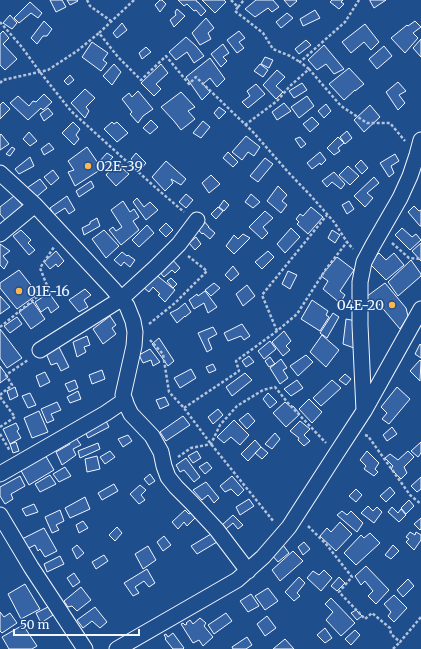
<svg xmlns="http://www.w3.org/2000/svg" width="421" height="649" font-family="Merriweather,serif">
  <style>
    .building { fill: #3563a3; stroke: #f2f6ff }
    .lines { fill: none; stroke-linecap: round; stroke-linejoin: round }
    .street-casing { stroke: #f2f6ff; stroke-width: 17 }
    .path { stroke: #b3c4dc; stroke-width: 2.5; stroke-dasharray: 3 2; stroke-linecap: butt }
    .street { stroke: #1f4e8c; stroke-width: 15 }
    .poi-dot { fill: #ffb74d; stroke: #1f4e8c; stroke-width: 1.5 }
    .labels { text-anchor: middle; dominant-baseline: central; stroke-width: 3; stroke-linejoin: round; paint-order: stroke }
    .poi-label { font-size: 14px; fill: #f2f6ff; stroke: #1f4e8c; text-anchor: start }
  </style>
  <rect width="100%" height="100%" fill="#1f4e8c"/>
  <!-- building -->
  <path class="building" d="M 50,0 L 62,0 L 66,7 L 56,12 Z
    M 67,0 L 77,0 L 78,1 L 70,5 Z
    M 160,0 L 162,0 L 166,4 L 160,12 L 155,5 Z
    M 178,0 L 196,0 L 197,2 L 198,2 L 206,11 L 201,16 L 196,10 L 194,11 L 187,4 L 184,6 Z
    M 202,0 L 224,0 L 226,2 L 215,13 Z
    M 256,0 L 273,0 L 279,7 L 272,12 L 268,8 L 255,17 L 245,9 Z
    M 284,0 L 296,0 L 297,1 L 290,7 Z
    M 332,0 L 343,0 L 341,2 L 344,4 L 339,9 L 330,2 Z
    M 370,0 L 386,0 L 374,8 L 370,1 Z
    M 30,2 L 42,13 L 38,18 L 31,13 L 19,23 L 14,18 Z
    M 177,9 L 185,16 L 174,27 L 170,20 L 176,15 L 175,12 Z
    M 315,10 L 320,18 L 303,26 L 300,19 Z
    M 287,13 L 293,18 L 281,28 L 276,22 Z
    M 10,15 L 17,23 L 12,29 L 3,23 Z
    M 206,18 L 214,28 L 208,33 L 211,39 L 200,45 L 192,33 Z
    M 44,21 L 52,29 L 47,36 L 43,36 L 37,44 L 31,38 Z
    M 415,21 L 421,27 L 413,33 L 418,38 L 405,53 L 391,38 L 407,25 L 408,26 Z
    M 122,23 L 127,30 L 117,38 L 113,33 Z
    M 365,24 L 379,42 L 371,50 L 364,42 L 351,53 L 342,42 Z
    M 3,31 L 9,38 L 3,44 L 17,59 L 5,70 L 0,65 L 0,34 Z
    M 239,31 L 245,38 L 239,42 L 244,48 L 237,53 L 227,40 Z
    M 186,37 L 196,46 L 204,56 L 194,63 L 187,52 L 176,60 L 169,52 Z
    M 421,39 L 421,57 L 413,48 Z
    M 306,40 L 311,45 L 299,54 L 295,49 Z
    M 92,42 L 108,53 L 103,60 L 107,63 L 101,71 L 82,57 Z
    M 223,44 L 229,53 L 223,57 L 227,61 L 221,67 L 211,54 Z
    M 324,45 L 344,69 L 334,74 L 326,64 L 317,70 L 308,60 Z
    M 384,46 L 392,56 L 377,69 L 369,59 Z
    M 146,47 L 151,52 L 142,59 L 139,53 Z
    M 265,57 L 273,60 L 269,68 L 261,64 Z
    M 210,58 L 225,79 L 217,87 L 210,78 L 203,84 L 210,92 L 202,100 L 186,77 Z
    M 114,64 L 121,72 L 112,85 L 103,76 Z
    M 161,64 L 168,73 L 156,84 L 161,89 L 154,96 L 141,83 Z
    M 260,64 L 268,70 L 263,77 L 254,71 Z
    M 349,68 L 364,84 L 355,91 L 355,90 L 344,100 L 329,84 Z
    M 277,70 L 285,77 L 276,86 L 283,92 L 276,99 L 263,85 Z
    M 70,75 L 74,80 L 68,85 L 64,81 Z
    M 398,82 L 406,91 L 399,95 L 405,103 L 398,110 L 386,92 Z
    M 302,83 L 307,90 L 294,98 L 289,91 Z
    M 256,84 L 265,94 L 248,108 L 242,102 L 250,96 L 247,91 Z
    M 85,89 L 95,98 L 86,107 L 89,111 L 85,118 L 71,103 Z
    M 138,91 L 153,109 L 143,116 L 138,123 L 130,114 L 132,112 L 122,99 L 129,93 L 132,97 Z
    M 181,92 L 195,107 L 188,111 L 195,119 L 181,130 L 174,121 L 161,107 Z
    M 44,94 L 52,102 L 43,110 L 41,108 L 28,120 L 10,103 L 18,96 L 29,106 L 33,101 L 36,102 Z
    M 307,96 L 314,106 L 299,118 L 291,107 Z
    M 3,102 L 10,109 L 0,119 L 0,105 Z
    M 284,103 L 291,111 L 277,120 L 272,112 Z
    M 326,104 L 331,111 L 324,118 L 318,111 Z
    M 370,105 L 380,117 L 364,132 L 354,120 Z
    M 219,107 L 226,112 L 219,119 L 214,113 Z
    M 48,108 L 53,114 L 44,121 L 40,114 Z
    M 312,117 L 319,124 L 310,132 L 303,124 Z
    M 151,120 L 158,127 L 150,134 L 143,128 Z
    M 203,121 L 210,127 L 201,138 L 193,133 Z
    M 73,122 L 80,129 L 76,135 L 79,139 L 74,145 L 62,133 Z
    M 112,122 L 114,124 L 117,122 L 128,133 L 117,142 L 104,129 Z
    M 347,131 L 352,138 L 345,144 L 340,137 Z
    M 29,132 L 37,141 L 30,146 L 23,139 Z
    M 1,134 L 9,144 L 0,150 L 0,135 Z
    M 246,136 L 260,147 L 254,156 L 248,152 L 242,160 L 232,152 Z
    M 300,137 L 306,144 L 301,148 L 295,139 Z
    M 338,137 L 344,143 L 338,148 L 340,151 L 334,155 L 327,148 Z
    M 49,143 L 54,149 L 44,155 L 41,149 Z
    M 12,147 L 15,149 L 10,156 L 6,154 Z
    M 87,147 L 98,163 L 107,153 L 113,157 L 103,168 L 75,186 L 68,172 L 74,170 L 68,161 Z
    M 228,152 L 238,162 L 233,167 L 223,158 Z
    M 320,152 L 326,160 L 321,165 L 320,163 L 312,169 L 307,163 Z
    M 136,153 L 146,163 L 141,169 L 131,159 Z
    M 395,154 L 399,161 L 391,166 L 394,173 L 389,177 L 380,163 Z
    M 30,157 L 34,166 L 19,174 L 15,169 Z
    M 265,158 L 273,164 L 258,182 L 250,176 Z
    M 361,160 L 368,168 L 362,174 L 355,166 Z
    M 166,161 L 186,179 L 181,185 L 171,179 L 173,183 L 165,191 L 152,177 Z
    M 116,162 L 118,164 L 120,162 L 124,167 L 122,168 L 129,174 L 116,186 L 106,175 L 111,169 L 110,168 Z
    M 348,166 L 359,176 L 350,185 L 339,175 Z
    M 53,170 L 59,178 L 51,185 L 44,177 Z
    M 334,172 L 345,184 L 341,189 L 332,182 L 327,187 L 322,181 Z
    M 211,175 L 220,184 L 209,193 L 202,183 Z
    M 374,177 L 379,183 L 367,193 L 373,198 L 365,207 L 354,196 Z
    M 40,179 L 47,188 L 35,198 L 27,188 Z
    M 91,181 L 94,187 L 79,197 L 76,191 Z
    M 278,186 L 287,195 L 282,201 L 287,205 L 281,213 L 267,201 Z
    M 186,194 L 193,200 L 186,208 L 179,202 Z
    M 251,194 L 260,202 L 253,208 L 245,202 Z
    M 14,196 L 25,208 L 7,222 L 0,214 L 0,207 Z
    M 67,196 L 75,210 L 69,214 L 65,208 L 54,215 L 50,208 Z
    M 137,198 L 144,207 L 150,202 L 158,210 L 146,220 L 133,202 Z
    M 224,200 L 229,205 L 224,211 L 219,207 Z
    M 123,201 L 130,212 L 134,209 L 139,217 L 133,221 L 139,230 L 121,245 L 109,230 L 113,227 L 116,231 L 122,227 L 111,210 Z
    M 349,201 L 354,209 L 347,214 L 342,205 Z
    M 414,206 L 419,211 L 421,210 L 421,226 L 420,226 L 408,212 Z
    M 218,207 L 223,211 L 216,219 L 211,214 Z
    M 311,207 L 323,217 L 308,234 L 297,224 L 299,222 L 296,219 L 300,214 L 303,216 Z
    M 265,211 L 273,218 L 263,227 L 268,233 L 262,239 L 249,227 Z
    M 97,218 L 100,226 L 84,235 L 82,228 L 90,224 L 90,222 Z
    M 203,220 L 209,227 L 208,227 L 215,233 L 210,239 L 203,233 L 202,234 L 196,227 Z
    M 166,223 L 173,230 L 166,237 L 159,230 Z
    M 147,225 L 154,233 L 139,247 L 132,240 Z
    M 291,228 L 300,237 L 285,253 L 277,244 Z
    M 402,228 L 412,237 L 416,234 L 421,240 L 410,250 L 395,235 Z
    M 21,230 L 31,240 L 28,243 L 35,250 L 29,255 L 13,236 Z
    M 104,230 L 119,246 L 106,258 L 92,239 Z
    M 332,230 L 340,235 L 335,243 L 328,238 Z
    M 243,234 L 250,238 L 234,254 L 226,246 L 234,235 L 238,239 Z
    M 196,237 L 201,244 L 195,250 L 189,243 Z
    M 421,243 L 421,261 L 412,251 Z
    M 0,244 L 10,251 L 3,256 L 8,262 L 4,269 L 0,265 Z
    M 56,251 L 64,261 L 58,267 L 56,264 L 50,269 L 44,262 Z
    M 268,251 L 274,257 L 262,269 L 255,262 Z
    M 122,252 L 127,256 L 128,255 L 135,260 L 130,267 L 124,262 L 121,266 L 114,260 Z
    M 379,253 L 386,260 L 394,253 L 404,265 L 386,280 L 369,263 Z
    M 337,257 L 354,270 L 340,291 L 345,295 L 340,303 L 323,289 L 328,281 L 321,276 Z
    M 171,258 L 180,268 L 175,273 L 172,270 L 164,277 L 157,269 Z
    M 411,260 L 421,274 L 421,276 L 398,296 L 388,282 Z
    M 233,266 L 239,274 L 231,281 L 225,275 Z
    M 19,270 L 38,294 L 17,309 L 0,288 L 0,283 Z
    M 288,271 L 297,275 L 290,289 L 282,284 Z
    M 155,274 L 175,290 L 165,302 L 158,295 L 160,294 L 153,287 L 149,292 L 143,287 Z
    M 171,278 L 177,284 L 173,288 L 167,281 Z
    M 214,283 L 220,288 L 211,296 L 205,290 Z
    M 385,283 L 406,308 L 408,316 L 400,329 L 379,304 L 374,307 L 366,297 Z
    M 247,285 L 255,296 L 243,306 L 236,294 Z
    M 85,289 L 91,295 L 84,300 L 88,307 L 79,312 L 69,300 Z
    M 205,291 L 217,307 L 208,313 L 204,303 L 194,309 L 189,300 L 197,294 L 198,296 Z
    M 49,293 L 59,307 L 51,313 L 48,307 L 41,312 L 35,302 Z
    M 0,296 L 10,307 L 0,314 Z
    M 312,300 L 328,311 L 326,315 L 329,317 L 320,331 L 301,319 Z
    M 33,302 L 45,319 L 31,329 L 19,312 Z
    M 185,303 L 191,312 L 185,317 L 185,316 L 177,323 L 170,313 L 178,309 Z
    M 333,313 L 339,317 L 327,338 L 320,333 Z
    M 110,316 L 116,325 L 112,328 L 116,334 L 103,344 L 93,329 Z
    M 17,317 L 22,324 L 10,333 L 4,326 Z
    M 346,319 L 356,321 L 354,348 L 343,344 Z
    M 242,324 L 250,336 L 244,340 L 241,336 L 228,341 L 224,333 Z
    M 213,327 L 217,334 L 208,339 L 212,349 L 207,352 L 198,333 Z
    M 0,329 L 22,358 L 7,368 L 0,358 Z
    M 284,331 L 291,341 L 286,346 L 290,350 L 283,356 L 272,342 Z
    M 322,335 L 339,350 L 326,367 L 310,352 Z
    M 87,336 L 90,345 L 84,347 L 86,352 L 77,357 L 73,342 Z
    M 159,338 L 174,361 L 168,366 L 152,344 Z
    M 270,341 L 276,349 L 264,359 L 258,351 Z
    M 420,344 L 421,345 L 421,358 L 415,354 Z
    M 59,347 L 69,367 L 61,371 L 57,363 L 51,365 L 45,351 Z
    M 150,349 L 160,362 L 153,366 L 151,360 L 143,363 L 139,355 Z
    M 306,355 L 313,362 L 298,376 L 290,366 Z
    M 249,356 L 254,362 L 246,367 L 242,361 Z
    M 270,357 L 275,364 L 269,367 L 265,361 Z
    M 281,359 L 287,368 L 283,370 L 288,378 L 280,384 L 270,368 Z
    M 420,360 L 421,361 L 420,381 L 410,371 Z
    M 213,364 L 216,370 L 209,373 L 206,367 Z
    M 0,366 L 8,377 L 0,383 Z
    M 191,369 L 196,378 L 180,388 L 174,378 Z
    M 102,370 L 105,379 L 92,384 L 89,375 Z
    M 45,372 L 50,382 L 40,387 L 36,376 Z
    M 245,373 L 252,380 L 232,396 L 226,387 Z
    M 345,374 L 351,379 L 346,385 L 339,380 Z
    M 75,380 L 78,388 L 69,392 L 65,384 Z
    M 297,380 L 303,388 L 291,396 L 284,389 Z
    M 332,380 L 341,388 L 321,406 L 313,398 Z
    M 15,387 L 18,396 L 10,400 L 7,391 Z
    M 397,387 L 410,399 L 389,424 L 382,419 L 387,413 L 381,407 Z
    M 78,391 L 81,399 L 70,403 L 67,397 Z
    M 30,393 L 36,405 L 28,408 L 22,396 Z
    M 268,393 L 277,402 L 270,408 L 263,399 Z
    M 165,397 L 169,405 L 160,409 L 156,400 Z
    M 309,399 L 322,412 L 312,423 L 299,409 Z
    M 57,402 L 61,410 L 51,414 L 54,420 L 47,423 L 41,409 Z
    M 285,402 L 291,407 L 293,406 L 300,414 L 286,427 L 273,413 Z
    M 218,409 L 223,415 L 213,424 L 208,417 Z
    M 39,411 L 48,432 L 32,438 L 24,418 Z
    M 248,413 L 255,421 L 247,429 L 239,420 Z
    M 183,416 L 190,425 L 166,441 L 160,432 Z
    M 105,419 L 109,427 L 88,438 L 84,429 Z
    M 234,420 L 249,435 L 240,445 L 231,437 L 224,443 L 217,437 Z
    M 300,421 L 310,429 L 304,435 L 310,441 L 304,446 L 298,440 L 299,438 L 290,431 Z
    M 16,423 L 19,429 L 17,431 L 21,438 L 10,444 L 3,429 Z
    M 392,427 L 397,434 L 387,441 L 383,435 Z
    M 275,433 L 280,439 L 272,449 L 265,444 Z
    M 128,435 L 132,441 L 123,447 L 118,439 Z
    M 76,438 L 81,445 L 73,449 L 76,455 L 62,465 L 56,452 L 70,444 L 69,442 Z
    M 255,440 L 261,447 L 248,461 L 241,454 Z
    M 16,442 L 19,451 L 13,453 L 10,444 Z
    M 421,442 L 421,453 L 418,457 L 411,451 Z
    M 98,443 L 100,449 L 80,458 L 78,451 Z
    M 261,447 L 268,453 L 262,459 L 255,453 Z
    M 110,451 L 115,457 L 105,464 L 100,457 Z
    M 197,451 L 201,458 L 193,463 L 188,456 Z
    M 367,451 L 379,463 L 375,469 L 378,472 L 374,476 L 364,469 L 366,466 L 360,460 Z
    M 408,451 L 414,457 L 404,467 L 407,473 L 401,479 L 391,469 L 393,466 L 385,458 L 390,454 L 398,460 Z
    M 44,453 L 54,470 L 29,485 L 19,467 Z
    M 97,456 L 100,469 L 87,472 L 85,459 Z
    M 186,458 L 200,477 L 194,482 L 184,470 L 180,472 L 176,465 Z
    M 207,462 L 212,468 L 205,474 L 199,467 Z
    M 65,467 L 71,476 L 59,482 L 53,474 Z
    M 150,474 L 155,481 L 149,485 L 144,479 Z
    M 50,475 L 56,484 L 40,492 L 35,484 Z
    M 20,476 L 25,486 L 11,494 L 13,499 L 5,504 L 0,496 L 0,487 Z
    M 232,476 L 244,490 L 238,496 L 231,489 L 225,492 L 220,486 Z
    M 421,477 L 421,489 L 417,492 L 411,486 Z
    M 206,482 L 219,498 L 214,503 L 208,495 L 202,500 L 193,490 Z
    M 114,484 L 118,491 L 102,500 L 98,493 Z
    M 140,485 L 146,490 L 141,495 L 145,500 L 139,504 L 130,494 Z
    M 390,487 L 395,493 L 386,502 L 380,496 Z
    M 356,489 L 362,495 L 356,502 L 349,496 Z
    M 85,497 L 90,509 L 70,518 L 65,508 Z
    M 249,499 L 254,506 L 240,515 L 236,507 Z
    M 409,500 L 414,506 L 406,514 L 401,508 Z
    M 34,504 L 38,512 L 26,516 L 22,509 Z
    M 368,506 L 373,511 L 377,507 L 382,512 L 374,523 L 361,513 Z
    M 392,507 L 398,513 L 401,509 L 406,515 L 399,522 L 388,512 Z
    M 60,510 L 64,521 L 56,525 L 59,530 L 52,533 L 45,517 Z
    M 185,510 L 189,514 L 191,513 L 195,518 L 187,526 L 184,522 L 178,529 L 172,522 Z
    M 342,511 L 347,515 L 351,511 L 363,523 L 357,532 L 337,515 Z
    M 233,515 L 243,525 L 238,529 L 233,523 L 226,529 L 222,525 Z
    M 421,518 L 421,529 L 420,530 L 414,524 Z
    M 83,521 L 88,528 L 79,533 L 76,525 Z
    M 340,522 L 352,534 L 336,551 L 320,536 L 327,528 L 331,532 Z
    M 117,527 L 122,533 L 115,541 L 109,535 Z
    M 44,528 L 57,551 L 45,557 L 40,549 L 38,551 L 35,545 L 27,549 L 22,539 Z
    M 410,532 L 415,535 L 416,532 L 421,535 L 421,540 L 414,550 L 406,542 L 409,539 L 406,537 Z
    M 370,533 L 380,543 L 356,565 L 344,553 L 361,535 L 364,538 Z
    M 211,534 L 217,542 L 197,554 L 191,546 Z
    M 164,536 L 171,545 L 163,551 L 157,542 Z
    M 304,542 L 310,549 L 303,555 L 298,547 Z
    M 77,545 L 84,553 L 77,559 L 72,549 Z
    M 283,545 L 289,553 L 278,562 L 272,555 Z
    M 393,545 L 399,551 L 391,559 L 385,555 Z
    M 148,546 L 156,560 L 143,569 L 135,554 Z
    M 293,551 L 303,561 L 280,581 L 272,570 Z
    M 104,555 L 108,561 L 96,569 L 92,562 Z
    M 60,556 L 64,564 L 47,572 L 44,564 Z
    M 366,566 L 389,590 L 376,604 L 368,596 L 373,591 L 365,581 L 361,585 L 355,576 Z
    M 147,569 L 155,583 L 149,587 L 144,581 L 135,587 L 139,593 L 133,596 L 124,583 Z
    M 324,570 L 332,578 L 321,591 L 307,578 L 313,571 L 319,575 Z
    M 74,573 L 80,582 L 73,587 L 67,578 Z
    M 299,577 L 305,583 L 297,593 L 300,596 L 294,601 L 285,592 Z
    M 339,577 L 345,583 L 337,591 L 331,586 Z
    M 408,579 L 414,586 L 403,597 L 397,590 Z
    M 25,584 L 40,609 L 21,619 L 8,594 Z
    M 81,587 L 91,600 L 77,611 L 72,606 L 68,607 L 64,601 Z
    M 268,588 L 278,601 L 265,610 L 255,596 Z
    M 251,594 L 259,606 L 248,612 L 240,601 Z
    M 394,595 L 407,608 L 394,622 L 388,616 L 391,612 L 384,604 Z
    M 331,598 L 355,623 L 341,636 L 326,620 L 333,612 L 325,604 Z
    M 48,607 L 53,615 L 41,623 L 36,613 Z
    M 95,607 L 107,622 L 100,628 L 92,621 L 83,628 L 77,620 Z
    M 356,610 L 362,616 L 357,620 L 351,613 Z
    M 0,612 L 4,617 L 10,613 L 17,623 L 2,633 L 0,631 Z
    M 226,613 L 232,621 L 214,634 L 208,625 Z
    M 267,616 L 276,628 L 265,636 L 257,624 Z
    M 200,618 L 206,623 L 204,626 L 213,637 L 203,646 L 199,640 L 193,643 L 181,624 L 183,623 L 185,625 L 187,624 L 186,623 L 190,620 L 193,624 Z
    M 23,625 L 37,646 L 32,649 L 9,649 L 2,637 Z
    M 325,628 L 332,638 L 325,643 L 317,635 Z
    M 355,630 L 360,635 L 351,645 L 345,639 Z
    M 173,633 L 184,648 L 183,649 L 173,649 L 165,639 L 166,638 L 164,635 L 166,634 L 168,637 Z
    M 247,637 L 252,645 L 246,649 L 233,649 L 232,647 Z
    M 285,639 L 294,649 L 273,649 Z"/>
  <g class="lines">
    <!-- street casing -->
    <g class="street-casing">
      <path id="street" d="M 0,173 L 35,205 L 113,289 L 127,306 L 133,321 L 135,332 L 134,346 L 123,395 L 127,406 L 131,414 L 152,436 L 161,452 L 164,466 L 168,477 L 176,487 L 192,503 L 217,530 L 248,571
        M 0,234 L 35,205
        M 40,350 L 121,299 L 156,267 L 179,244 L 197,220
        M 364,411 L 360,325 L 360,282 L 364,262 L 373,245 L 400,198 L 410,176 L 417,155 L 421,140
        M 0,474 L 106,413 L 125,400
        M 0,515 L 31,567 L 85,649
        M 117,649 L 237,580 L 263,557 L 289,527 L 336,454 L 364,411 L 421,309"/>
    </g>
    <!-- path -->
    <path class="path" d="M 87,0 L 90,6 L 111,21
      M 134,0 L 99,33 L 118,57 L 141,80 L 166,56 L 189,84 L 196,77 L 253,132 L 288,172 L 311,196 L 334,222 L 347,242 L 353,249
      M 231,0 L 238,7 L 235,11 L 263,33 L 273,49 L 290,56 L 300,62
      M 238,7 L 244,0
      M 0,22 L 21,46 L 40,72 L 71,111 L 156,188 L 184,212
      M 309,69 L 300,62 L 345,22 L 359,0
      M 0,83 L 3,80 L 48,70 L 77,51 L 99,33
      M 245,125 L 277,101 L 290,86 L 309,69 L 341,106 L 367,123 L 390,123 L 405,141
      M 392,243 L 409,258 L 421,259
      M 149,324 L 175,303 L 207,271 L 188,256
      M 0,327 L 48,288 L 40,268 L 54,247
      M 277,331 L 262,295 L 327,215
      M 150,340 L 163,354 L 169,392 L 184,408 L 211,444 L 274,522
      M 0,395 L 12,385 L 6,375 L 28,360
      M 0,397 L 15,417 L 0,427
      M 184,408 L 239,371 L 236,361 L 277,331 L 297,314 L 326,269 L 347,242
      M 0,434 L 10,451
      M 365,435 L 368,436 L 410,495 L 421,504
      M 178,457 L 191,448 L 211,444 L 220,425 L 237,406 L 263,390 L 275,387 L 288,403 L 326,443
      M 308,526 L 326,544 L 352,577 L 339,592 L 365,619 L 372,613 L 390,628 L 391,634 L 400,642 L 421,617
      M 393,649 L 400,642"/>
    <!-- street -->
    <use href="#street" class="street"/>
  </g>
  <!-- markers -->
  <g class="poi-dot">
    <circle cx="88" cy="166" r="4"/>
    <circle cx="19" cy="291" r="4"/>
    <circle cx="392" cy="305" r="4"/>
  </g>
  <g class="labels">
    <!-- poi labels -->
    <g class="poi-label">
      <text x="96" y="166">02E-39</text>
      <text x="27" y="291">01E-16</text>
      <text x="384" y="305" text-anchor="end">04E-20</text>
    </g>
  </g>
  <!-- scale -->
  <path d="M14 629v6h125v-6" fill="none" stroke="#f2f6ff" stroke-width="2"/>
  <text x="20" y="629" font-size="12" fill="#f2f6ff" stroke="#1f4e8c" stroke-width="3" paint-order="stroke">50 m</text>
</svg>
